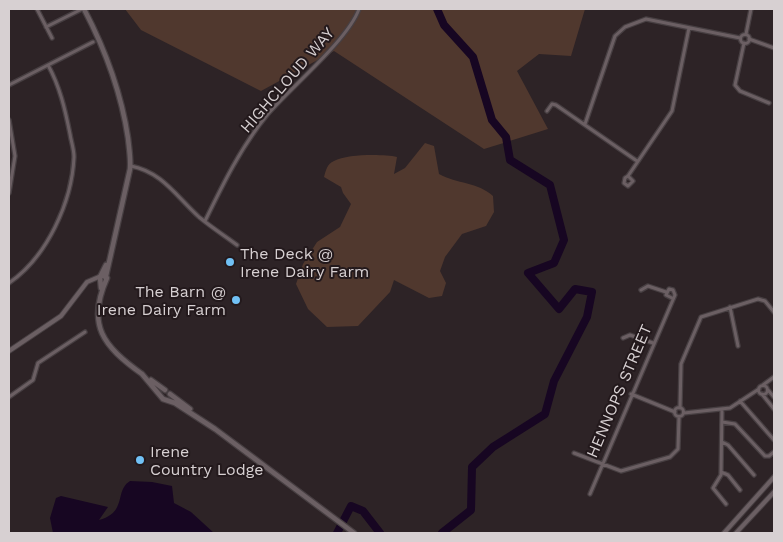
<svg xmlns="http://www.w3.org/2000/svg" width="783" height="542" font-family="'Work Sans',sans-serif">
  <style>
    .green { fill: #50382e }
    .water { fill: #170622 }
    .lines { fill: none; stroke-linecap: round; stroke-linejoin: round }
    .river { stroke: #170622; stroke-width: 8 }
    .minor-casing { stroke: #473f42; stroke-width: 5.5 }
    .tertiary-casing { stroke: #473f42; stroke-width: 6 }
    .secondary-casing { stroke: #473f42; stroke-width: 7 }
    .minor { stroke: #6b5f63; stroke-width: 3 }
    .tertiary { stroke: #6b5f63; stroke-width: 4 }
    .secondary { stroke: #6b5f63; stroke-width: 4.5 }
    .poi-dot { fill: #71c1f5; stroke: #23191c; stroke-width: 2 }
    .labels { text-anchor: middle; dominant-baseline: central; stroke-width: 4; stroke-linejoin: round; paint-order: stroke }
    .street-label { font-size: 16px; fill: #d7d0d2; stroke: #23191c }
    .poi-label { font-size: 16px; fill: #d7d0d2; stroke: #23191c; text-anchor: start }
  </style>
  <rect width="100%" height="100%" fill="#2d2326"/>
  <!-- green -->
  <path class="green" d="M 125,9 L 585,9 L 571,56 L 539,54 L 517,71 L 548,129 L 484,149 L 334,51 L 261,91 L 141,30 Z
    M 425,143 L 434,146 L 439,174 C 457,184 478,182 493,196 L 494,212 L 486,226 L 462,234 L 445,257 L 440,271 L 446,283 L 442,296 L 429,298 L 394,280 L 390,292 L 358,326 L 327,327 L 308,309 L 296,284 L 303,264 L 317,242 L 340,227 L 351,204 L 343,193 L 341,187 L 324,177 C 326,170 327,164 334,161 C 347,154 383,154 397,157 L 394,174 L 405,168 Z"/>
  <!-- water -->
  <path class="water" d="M 130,481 L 152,482 L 172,486 L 174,503 L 191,512 L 214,533 L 53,533 L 50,518 L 56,498 L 61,496 L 108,507 L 99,520 C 128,512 114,491 130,481 Z"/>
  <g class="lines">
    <!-- river -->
    <path class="river" d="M 437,9 L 444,25 L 473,57 L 492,120 L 506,137 L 510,160 L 550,185 L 564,240 L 554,263 L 528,273 L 559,309 L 575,289 L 592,292 L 587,317 L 554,381 L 545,414 L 493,447 L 472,467 L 471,510 L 442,533
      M 337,533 L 351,506 L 363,511 L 380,533"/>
    <!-- minor casing -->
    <g class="minor-casing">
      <path id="minor" d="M 37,9 L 52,38
        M 46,27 L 82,9
        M 746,34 L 751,9
        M740.5 39a4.5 4.5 0 1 1 9 0a4.5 4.5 0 1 1-9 0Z
        M 749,39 L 774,48
        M 744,43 L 735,85 L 740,91 L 769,103
        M 9,85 L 93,42
        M 547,111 L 552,104 L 556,105 L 637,161
        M 9,120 L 15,156 L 9,193
        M 585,124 L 615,36 L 625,27 L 646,19 L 740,38
        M 131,166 C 162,172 176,196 199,217 C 211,227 225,236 237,245
        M 628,176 L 633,181 L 628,186 L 624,183 L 625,178 L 628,176 L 672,111 L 689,28
        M 205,221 C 223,184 241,147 267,115 C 291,87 348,40 359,9
        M 9,283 C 47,257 72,202 74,157 C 74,149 71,141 70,134 C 65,109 60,87 48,65
        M 641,290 L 648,286 L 666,292
        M 730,307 L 738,346
        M 623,338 L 630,335 L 653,343
        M 763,385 L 774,377
        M758.5 390a4.5 4.5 0 1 1 9 0a4.5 4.5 0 1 1-9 0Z
        M 768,390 L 774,397
        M 631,394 L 675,412
        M 762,394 L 774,409
        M 9,397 L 33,380 L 38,363 L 85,332
        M 740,401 L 774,440
        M674.5 412a4.5 4.5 0 1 1 9 0a4.5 4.5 0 1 1-9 0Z
        M 680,408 L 681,364 L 701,317 L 758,299 L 765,301 L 774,312
        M 722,409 L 721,475 L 713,488 L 726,504
        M 684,413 L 730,408 L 759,389
        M 722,422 L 735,424 L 765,456 L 769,456 L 774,452
        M 722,442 L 728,445 L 754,475
        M 574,453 L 621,471 L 670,457 L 678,449 L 679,417
        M 721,472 L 728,475 L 740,490
        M 590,494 L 675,295 L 673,290 L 669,289 L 666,295 L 672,298"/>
    </g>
    <!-- tertiary casing -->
    <g class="tertiary-casing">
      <path id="tertiary" d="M 9,351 L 61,316 L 87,282 L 101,276
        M 724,533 L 774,477
        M 736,533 L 774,492"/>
    </g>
    <!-- secondary casing -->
    <g class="secondary-casing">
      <path id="secondary" d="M 84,9 C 106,51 121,91 128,138 C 129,148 131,159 130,169 L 106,276
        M 102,275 L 107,278 C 86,325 103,346 142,374
        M 101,288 L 100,277 L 106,265
        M 142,374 L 163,399 L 175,403 L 215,429 L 354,533
        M 151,380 L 165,390
        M 170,394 L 190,409"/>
    </g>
    <!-- minor -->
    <use href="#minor" class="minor"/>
    <!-- tertiary -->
    <use href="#tertiary" class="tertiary"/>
    <!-- secondary -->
    <use href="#secondary" class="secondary"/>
  </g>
  <!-- markers -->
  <g class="poi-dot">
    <circle cx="230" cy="262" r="5"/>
    <circle cx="236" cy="300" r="5"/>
    <circle cx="140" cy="460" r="5"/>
  </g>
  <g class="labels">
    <!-- street labels -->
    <g class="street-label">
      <text transform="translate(287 80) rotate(-49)">HIGHCLOUD WAY</text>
      <text transform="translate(619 391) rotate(-67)">HENNOPS STREET</text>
    </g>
    <!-- poi labels -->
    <g class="poi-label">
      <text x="240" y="253">The Deck @<tspan x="240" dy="18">Irene Dairy Farm</tspan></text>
      <text x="226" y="291" text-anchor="end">The Barn @<tspan x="226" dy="18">Irene Dairy Farm</tspan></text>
      <text x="150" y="451">Irene<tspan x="150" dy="18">Country Lodge</tspan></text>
    </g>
  </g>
  <!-- border -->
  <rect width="783" height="542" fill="none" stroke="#d7d0d2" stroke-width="20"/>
</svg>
